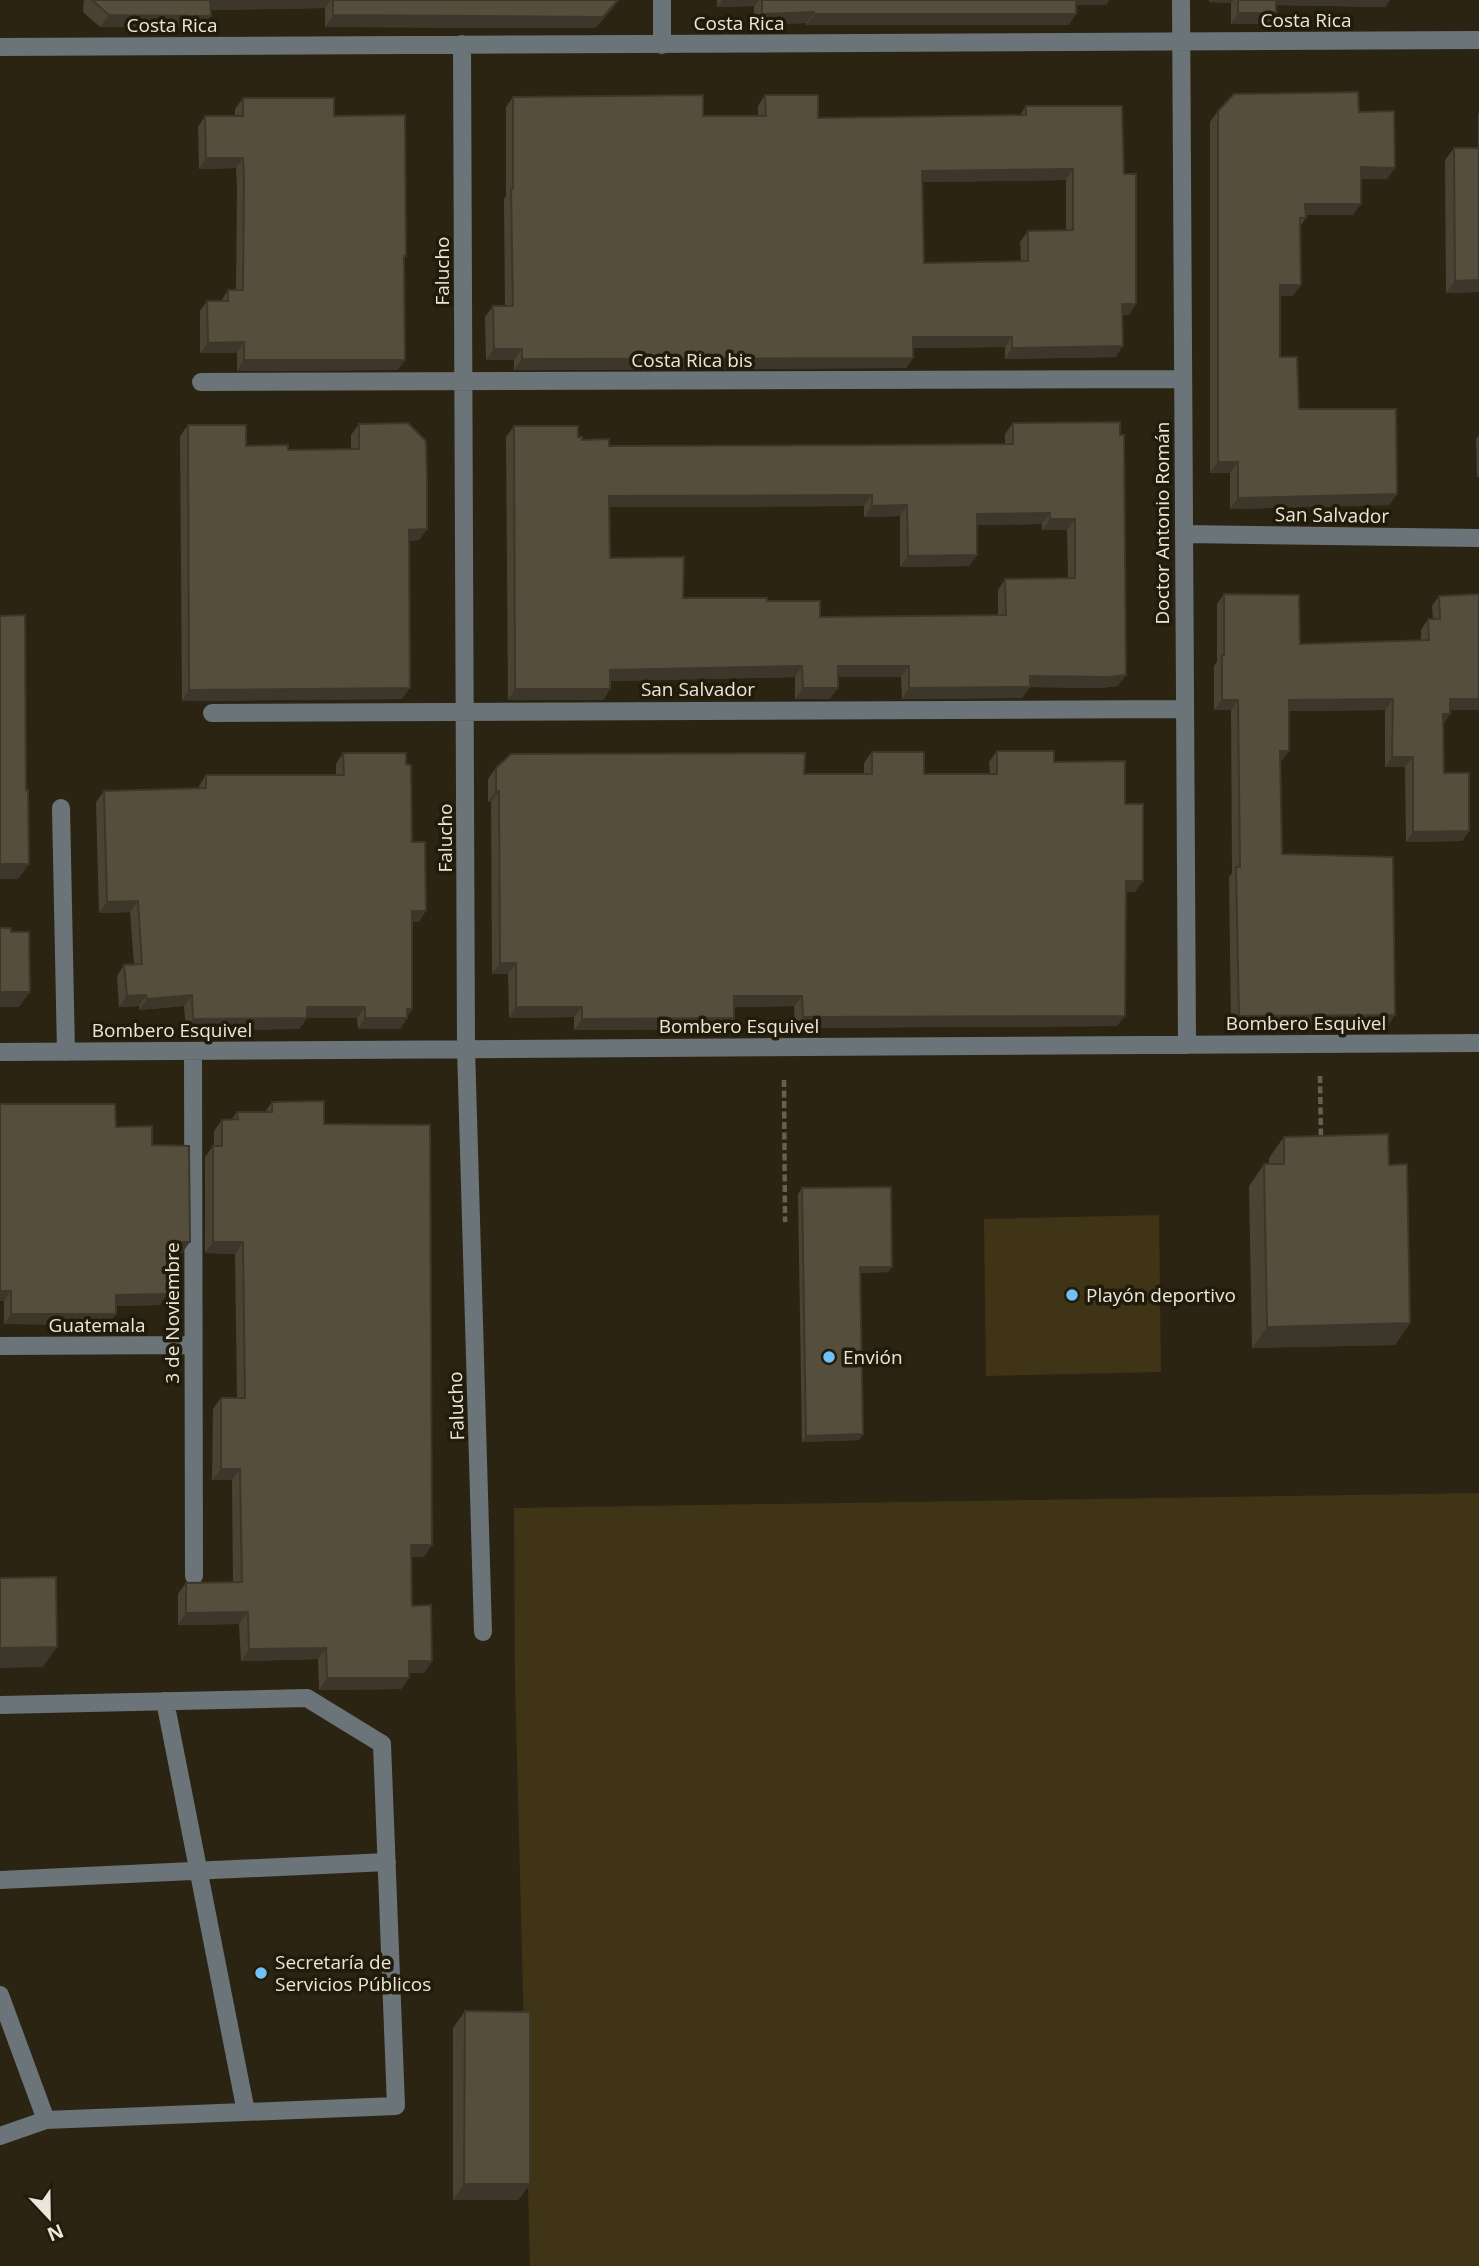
<svg xmlns="http://www.w3.org/2000/svg" width="1479" height="2266" font-family="'Open Sans',sans-serif">
  <style>
    .green { fill: #3f3416 }
    .lines { fill: none; stroke-linecap: round; stroke-linejoin: round }
    .path { stroke: #676051; stroke-width: 4.5; stroke-dasharray: 7 3.5; stroke-linecap: butt }
    .minor { stroke: #6b7479; stroke-width: 18 }
    .wall { fill: #4a4334; fill-rule: evenodd }
    .shaded-wall { fill: #3c372a }
    .building { fill: #564e3c; stroke: #3c372a; stroke-width: 2; fill-rule: evenodd }
    .poi-dot { fill: #71c1f5; stroke: #211b0a; stroke-width: 2.5 }
    .labels { text-anchor: middle; dominant-baseline: central; stroke-width: 7; stroke-linejoin: round; paint-order: stroke }
    .street-label { font-size: 19px; fill: #ebe6dc; stroke: #211b0a }
    .poi-label { font-size: 19px; fill: #ebe6dc; stroke: #211b0a; text-anchor: start }
  </style>
  <rect width="100%" height="100%" fill="#2b2413"/>
  <!-- green -->
  <path class="green" d="M 1159,1215 L 1161,1372 L 986,1376 L 984,1219 Z
    M 1479,1493 L 1479,2266 L 530,2266 L 515,1681 L 514,1508 Z"/>
  <g class="lines">
    <!-- path -->
    <path class="path" d="M 1320,1076 L 1321,1142
      M 784,1080 L 785,1222"/>
    <!-- minor -->
    <path class="minor" d="M 1181,0 L 1187,1045
      M 462,44 L 466,1048 L 483,1632
      M 662,45 L 662,0
      M 0,47 L 1479,40
      M 201,382 L 1182,379
      M 1184,534 L 1479,538
      M 212,713 L 1184,709
      M 61,808 L 66,1052
      M 193,1051 L 194,1576
      M 0,1052 L 1479,1043
      M 0,1346 L 193,1345
      M 165,1701 L 246,2112
      M 0,1705 L 307,1698 L 382,1744 L 396,2106 L 46,2120 L 0,2136
      M 0,1880 L 387,1862
      M 0,1995 L 46,2120"/>
  </g>
  <!-- wall -->
  <path class="wall" d="M 84,0 L 619,0 L 613,8 L 595,28 L 325,27 L 325,8 L 211,10 L 202,27 L 100,27 L 83,12 Z
    M 717,0 L 1109,0 L 1106,5 L 1076,5 L 1069,25 L 806,25 L 806,23 L 754,25 L 754,6 L 717,7 Z
    M 1209,0 L 1390,0 L 1385,7 L 1276,5 L 1276,13 L 1269,24 L 1231,24 L 1231,3 L 1209,2 Z
    M 765,95 L 818,118 L 1020,115 L 1026,106 L 1124,174 L 1129,315 L 1122,315 L 1116,357 L 1005,359 L 1005,347 L 913,348 L 913,358 L 906,368 L 514,370 L 514,360 L 486,360 L 485,317 L 493,306 L 505,306 L 504,199 L 506,196 L 506,107 L 513,97 L 703,116 L 758,116 L 758,106 ZM 1066,180 L 1066,231 L 1028,231 L 1020,242 L 1021,261 L 924,263 L 923,182 Z
    M 243,98 L 334,116 L 406,256 L 404,259 L 398,370 L 237,371 L 237,353 L 200,353 L 200,311 L 207,301 L 221,301 L 228,290 L 236,290 L 237,188 L 236,168 L 199,169 L 198,127 L 205,116 L 235,116 L 235,109 Z
    M 1218,111 L 1359,112 L 1395,168 L 1387,179 L 1361,179 L 1353,215 L 1305,215 L 1306,218 L 1300,226 L 1293,296 L 1280,296 L 1280,357 L 1299,409 L 1397,494 L 1389,505 L 1230,509 L 1230,473 L 1210,473 L 1210,122 Z
    M 1479,112 L 1479,292 L 1446,293 L 1445,160 L 1454,148 L 1478,148 L 1478,114 Z
    M 1120,422 L 1118,686 L 1100,688 L 1030,687 L 1022,698 L 902,699 L 901,677 L 838,677 L 830,699 L 795,699 L 795,677 L 610,681 L 610,689 L 603,700 L 508,700 L 506,437 L 514,426 L 578,437 L 582,440 L 609,446 L 880,445 L 1005,444 L 1005,434 L 1013,423 ZM 864,506 L 864,517 L 900,516 L 900,567 L 969,566 L 977,555 L 977,525 L 1042,524 L 1042,530 L 1067,530 L 1068,578 L 1005,579 L 998,590 L 998,615 L 820,617 L 767,601 L 683,598 L 610,558 L 609,507 Z
    M 359,424 L 427,529 L 419,540 L 409,541 L 402,699 L 182,701 L 180,436 L 188,425 L 246,446 L 288,450 L 351,449 L 351,435 Z
    M 1479,435 L 1479,477 L 1477,477 L 1476,439 Z
    M 1224,594 L 1300,644 L 1421,641 L 1421,630 L 1428,619 L 1433,619 L 1432,606 L 1439,596 L 1450,710 L 1443,724 L 1444,773 L 1469,831 L 1462,841 L 1406,842 L 1405,767 L 1385,767 L 1385,710 L 1289,711 L 1282,761 L 1280,761 L 1282,854 L 1388,1026 L 1231,1026 L 1229,877 L 1232,873 L 1231,710 L 1214,710 L 1214,666 L 1217,662 L 1217,604 Z
    M 997,751 L 1054,762 L 1125,804 L 1135,892 L 1126,892 L 1117,1026 L 795,1028 L 794,1006 L 734,1007 L 734,1018 L 727,1029 L 574,1030 L 574,1017 L 509,1018 L 508,974 L 492,974 L 491,802 L 488,802 L 488,779 L 496,768 L 804,774 L 864,774 L 864,763 L 872,752 L 924,774 L 990,774 L 989,762 Z
    M 343,753 L 406,764 L 419,922 L 412,922 L 407,1018 L 400,1029 L 358,1029 L 357,1018 L 307,1018 L 299,1029 L 186,1030 L 184,1006 L 139,1010 L 139,1006 L 119,1007 L 117,976 L 124,965 L 134,964 L 130,912 L 99,913 L 96,802 L 104,791 L 199,789 L 199,786 L 206,775 L 336,775 L 336,764 Z
    M 272,1102 L 324,1124 L 424,1557 L 411,1557 L 412,1606 L 432,1661 L 424,1673 L 409,1673 L 409,1678 L 401,1689 L 319,1690 L 318,1659 L 241,1661 L 239,1624 L 178,1625 L 178,1594 L 186,1583 L 233,1582 L 232,1480 L 212,1480 L 213,1409 L 221,1398 L 237,1398 L 235,1254 L 205,1253 L 205,1157 L 213,1146 L 214,1146 L 214,1131 L 222,1120 L 232,1119 L 237,1112 L 265,1112 Z
    M 0,1104 L 116,1127 L 152,1145 L 182,1253 L 168,1253 L 160,1305 L 116,1306 L 108,1325 L 4,1324 L 4,1301 L 0,1301 Z
    M 1284,1137 L 1389,1165 L 1410,1323 L 1395,1345 L 1252,1348 L 1249,1186 L 1264,1164 L 1269,1164 L 1269,1158 Z
    M 802,1188 L 892,1267 L 888,1272 L 861,1273 L 859,1440 L 802,1442 L 798,1194 Z
    M 465,2011 L 530,2184 L 518,2200 L 453,2200 L 453,2028 Z"/>
  <!-- shaded-wall -->
  <path class="shaded-wall" d="M 209,0 L 331,0 L 325,8 L 202,10 Z
    M 619,0 L 613,8 L 595,28 L 325,27 L 333,15 Z
    M 722,0 L 759,0 L 754,6 L 717,7 Z
    M 1073,0 L 1109,0 L 1106,5 L 1069,5 Z
    M 1211,0 L 1233,0 L 1231,3 L 1209,2 Z
    M 1272,0 L 1390,0 L 1385,7 L 1269,5 Z
    M 814,12 L 806,23 L 754,25 L 762,14 Z
    M 1238,13 L 1276,13 L 1269,24 L 1231,24 Z
    M 814,14 L 1076,14 L 1069,25 L 806,25 Z
    M 109,15 L 211,16 L 202,27 L 100,27 Z
    M 206,158 L 243,158 L 236,168 L 199,169 Z
    M 1361,167 L 1395,168 L 1387,179 L 1353,179 Z
    M 1073,169 L 1066,180 L 915,182 L 922,171 Z
    M 1305,204 L 1361,204 L 1353,215 L 1297,215 Z
    M 1479,280 L 1479,292 L 1446,293 L 1455,281 Z
    M 1280,285 L 1301,285 L 1293,296 L 1272,296 Z
    M 1122,304 L 1136,304 L 1129,315 L 1114,315 Z
    M 913,337 L 1012,337 L 1005,347 L 905,348 Z
    M 244,342 L 237,353 L 200,353 L 208,343 Z
    M 1123,346 L 1116,357 L 1005,359 L 1012,348 Z
    M 494,349 L 522,349 L 514,360 L 486,360 Z
    M 913,358 L 906,368 L 514,370 L 522,359 Z
    M 244,360 L 405,360 L 398,370 L 237,371 Z
    M 1218,462 L 1238,462 L 1230,473 L 1210,473 Z
    M 1397,494 L 1389,505 L 1230,509 L 1238,498 Z
    M 872,495 L 864,506 L 602,507 L 609,496 Z
    M 907,505 L 900,516 L 864,517 L 872,506 Z
    M 1050,513 L 1042,524 L 969,525 L 977,514 Z
    M 1050,519 L 1075,519 L 1067,530 L 1042,530 Z
    M 427,529 L 419,540 L 401,541 L 409,530 Z
    M 977,555 L 969,566 L 900,567 L 908,556 Z
    M 802,666 L 795,677 L 602,681 L 610,670 Z
    M 838,666 L 909,666 L 901,677 L 830,677 Z
    M 1126,675 L 1118,686 L 1100,688 L 1030,687 L 1022,698 L 902,699 L 909,688 L 1030,676 Z
    M 410,688 L 402,699 L 182,701 L 189,690 Z
    M 803,688 L 838,688 L 830,699 L 795,699 Z
    M 515,689 L 610,689 L 603,700 L 508,700 Z
    M 1393,699 L 1385,710 L 1281,711 L 1289,700 Z
    M 1450,699 L 1479,699 L 1479,710 L 1443,710 Z
    M 1222,700 L 1238,700 L 1231,710 L 1214,710 Z
    M 1443,714 L 1450,714 L 1443,725 Z
    M 1280,751 L 1289,751 L 1282,761 L 1273,761 Z
    M 1392,757 L 1413,757 L 1405,767 L 1385,767 Z
    M 496,791 L 499,791 L 491,802 L 488,802 Z
    M 1469,831 L 1462,841 L 1406,842 L 1413,832 Z
    M 0,864 L 29,864 L 18,879 L 0,879 Z
    M 1126,881 L 1143,881 L 1135,892 L 1118,892 Z
    M 138,901 L 130,912 L 99,913 L 107,902 Z
    M 412,911 L 426,911 L 419,922 L 405,922 Z
    M 500,963 L 516,963 L 508,974 L 492,974 Z
    M 0,992 L 30,992 L 19,1007 L 0,1007 Z
    M 146,995 L 139,1006 L 119,1007 L 127,996 Z
    M 192,995 L 184,1006 L 139,1010 L 147,999 Z
    M 734,996 L 802,996 L 794,1006 L 727,1007 Z
    M 307,1007 L 365,1007 L 357,1018 L 299,1018 Z
    M 516,1007 L 582,1007 L 574,1017 L 509,1018 Z
    M 407,1009 L 412,1009 L 400,1029 L 358,1029 L 365,1018 Z
    M 1395,1015 L 1388,1026 L 1231,1026 L 1239,1016 Z
    M 1125,1016 L 1117,1026 L 795,1028 L 803,1017 Z
    M 307,1018 L 299,1029 L 186,1030 L 193,1019 Z
    M 734,1018 L 727,1029 L 574,1030 L 582,1019 Z
    M 168,1242 L 190,1242 L 182,1253 L 160,1253 Z
    M 213,1242 L 243,1242 L 235,1254 L 205,1253 Z
    M 860,1267 L 892,1267 L 888,1272 L 856,1273 Z
    M 0,1291 L 11,1291 L 4,1301 L 0,1301 Z
    M 168,1294 L 160,1305 L 108,1306 L 116,1295 Z
    M 11,1314 L 116,1314 L 108,1325 L 4,1324 Z
    M 1410,1323 L 1395,1345 L 1252,1348 L 1267,1327 Z
    M 863,1434 L 859,1440 L 802,1442 L 806,1436 Z
    M 221,1469 L 240,1469 L 232,1480 L 212,1480 Z
    M 411,1545 L 432,1545 L 424,1557 L 403,1557 Z
    M 248,1612 L 239,1624 L 178,1625 L 186,1613 Z
    M 57,1647 L 43,1667 L 0,1668 L 0,1648 Z
    M 326,1648 L 318,1659 L 241,1661 L 249,1649 Z
    M 409,1661 L 432,1661 L 424,1673 L 401,1673 Z
    M 327,1678 L 409,1678 L 401,1689 L 319,1690 Z
    M 464,2184 L 530,2184 L 518,2200 L 453,2200 Z"/>
  <!-- building -->
  <path class="building" d="M 92,0 L 210,0 L 211,16 L 109,15 Z
    M 333,0 L 618,0 L 603,17 L 333,15 Z
    M 762,0 L 1076,0 L 1076,14 L 814,14 L 814,12 L 762,14 Z
    M 1238,0 L 1276,0 L 1276,13 L 1238,13 Z
    M 1358,92 L 1359,112 L 1394,111 L 1395,168 L 1361,167 L 1361,204 L 1305,204 L 1306,218 L 1300,218 L 1301,285 L 1280,285 L 1280,357 L 1297,357 L 1299,409 L 1396,409 L 1397,494 L 1238,498 L 1238,462 L 1218,462 L 1218,111 L 1234,94 Z
    M 703,95 L 703,116 L 766,116 L 765,95 L 818,95 L 818,118 L 1026,115 L 1026,106 L 1122,106 L 1124,174 L 1136,174 L 1136,304 L 1122,304 L 1123,346 L 1012,348 L 1012,337 L 913,337 L 913,358 L 522,359 L 522,349 L 494,349 L 493,306 L 513,306 L 511,189 L 513,189 L 513,97 ZM 1073,169 L 1073,230 L 1028,231 L 1028,261 L 924,263 L 922,171 Z
    M 243,98 L 334,98 L 334,116 L 405,115 L 406,256 L 404,256 L 405,360 L 244,360 L 244,342 L 208,343 L 207,301 L 228,301 L 228,290 L 243,290 L 244,178 L 243,158 L 206,158 L 205,116 L 243,116 Z
    M 1454,148 L 1479,148 L 1479,280 L 1455,281 Z
    M 1120,422 L 1120,435 L 1124,435 L 1126,675 L 1108,677 L 1030,676 L 1030,687 L 909,688 L 909,666 L 838,666 L 838,688 L 803,688 L 802,666 L 610,670 L 610,689 L 515,689 L 514,426 L 578,426 L 578,437 L 582,437 L 582,440 L 609,439 L 609,446 L 880,445 L 1013,444 L 1013,423 ZM 872,495 L 872,506 L 907,505 L 908,556 L 977,555 L 977,514 L 1050,513 L 1050,519 L 1075,519 L 1075,578 L 1005,579 L 1006,615 L 820,617 L 820,601 L 767,601 L 767,598 L 683,598 L 684,557 L 610,558 L 609,496 Z
    M 408,423 L 426,441 L 427,477 L 427,529 L 409,530 L 410,688 L 189,690 L 188,425 L 246,425 L 246,446 L 288,445 L 288,450 L 359,449 L 359,424 Z
    M 1224,594 L 1299,595 L 1300,644 L 1429,640 L 1428,619 L 1440,619 L 1439,596 L 1479,594 L 1479,699 L 1450,699 L 1450,714 L 1443,714 L 1444,773 L 1469,773 L 1469,831 L 1413,832 L 1413,757 L 1392,757 L 1393,699 L 1289,700 L 1289,751 L 1280,751 L 1282,854 L 1393,857 L 1395,1015 L 1239,1016 L 1236,867 L 1240,867 L 1238,700 L 1222,700 L 1222,655 L 1224,655 Z
    M 25,615 L 26,790 L 28,790 L 29,864 L 0,864 L 0,616 Z
    M 997,751 L 1054,751 L 1054,762 L 1125,761 L 1125,804 L 1143,804 L 1143,881 L 1126,881 L 1125,1016 L 803,1017 L 802,996 L 734,996 L 734,1018 L 582,1019 L 582,1007 L 516,1007 L 516,963 L 500,963 L 499,791 L 496,791 L 496,768 L 511,754 L 805,753 L 804,774 L 872,774 L 872,752 L 924,752 L 924,774 L 997,774 Z
    M 343,753 L 406,753 L 406,764 L 411,765 L 412,842 L 425,842 L 426,911 L 412,911 L 412,1009 L 407,1009 L 407,1018 L 365,1018 L 365,1007 L 307,1007 L 307,1018 L 193,1019 L 192,995 L 147,999 L 146,995 L 127,996 L 124,965 L 142,964 L 138,901 L 107,902 L 104,791 L 206,788 L 206,775 L 344,775 Z
    M 0,928 L 11,928 L 11,932 L 29,932 L 30,992 L 0,992 Z
    M 324,1101 L 324,1124 L 430,1125 L 432,1545 L 411,1545 L 412,1606 L 431,1605 L 432,1661 L 409,1661 L 409,1678 L 327,1678 L 326,1648 L 249,1649 L 248,1612 L 186,1613 L 186,1583 L 242,1582 L 240,1469 L 221,1469 L 221,1398 L 245,1398 L 243,1242 L 213,1242 L 213,1146 L 222,1146 L 222,1120 L 238,1119 L 237,1112 L 272,1112 L 272,1102 Z
    M 0,1104 L 115,1104 L 116,1127 L 152,1126 L 152,1145 L 189,1146 L 190,1242 L 168,1242 L 168,1294 L 116,1295 L 116,1314 L 11,1314 L 11,1291 L 0,1291 Z
    M 1388,1134 L 1389,1165 L 1407,1164 L 1410,1323 L 1267,1327 L 1264,1164 L 1284,1164 L 1284,1137 Z
    M 891,1187 L 892,1267 L 860,1267 L 863,1434 L 806,1436 L 802,1188 Z
    M 56,1577 L 57,1647 L 0,1648 L 0,1578 Z
    M 465,2011 L 530,2012 L 530,2184 L 464,2184 Z"/>
  <!-- markers -->
  <g class="poi-dot">
    <circle cx="1072" cy="1295" r="7"/>
    <circle cx="829" cy="1357" r="7"/>
    <circle cx="261" cy="1973" r="7"/>
  </g>
  <g class="labels">
    <!-- street labels -->
    <g class="street-label">
      <text x="1306" y="20">Costa Rica</text>
      <text x="739" y="23">Costa Rica</text>
      <text x="172" y="25">Costa Rica</text>
      <text transform="translate(442 271) rotate(-90)">Falucho</text>
      <text x="692" y="360">Costa Rica bis</text>
      <text transform="translate(1332 515) rotate(1)">San Salvador</text>
      <text transform="translate(1162 523) rotate(-90)">Doctor Antonio Román</text>
      <text x="698" y="689">San Salvador</text>
      <text transform="translate(445 838) rotate(-90)">Falucho</text>
      <text x="1306" y="1023">Bombero Esquivel</text>
      <text x="739" y="1026">Bombero Esquivel</text>
      <text x="172" y="1030">Bombero Esquivel</text>
      <text transform="translate(172 1313) rotate(-90)">3 de Noviembre</text>
      <text x="97" y="1325">Guatemala</text>
      <text transform="translate(456 1406) rotate(-92)">Falucho</text>
    </g>
    <!-- poi labels -->
    <g class="poi-label">
      <text x="1086" y="1295">Playón deportivo</text>
      <text x="843" y="1357">Envión</text>
      <text x="275" y="1962">Secretaría de<tspan x="275" dy="22">Servicios Públicos</tspan></text>
    </g>
  </g>
  <!-- north arrow -->
  <g transform="translate(49 2217) rotate(158)" stroke="#211b0a" stroke-width="5" paint-order="stroke">
  <path d="M0-5L12 26L0 18L-12 26Z" fill="#ebe6dc"/>
  <text y="-10" font-size="19" font-weight="bold" text-anchor="middle" fill="#ebe6dc">N</text>
  </g>
</svg>
